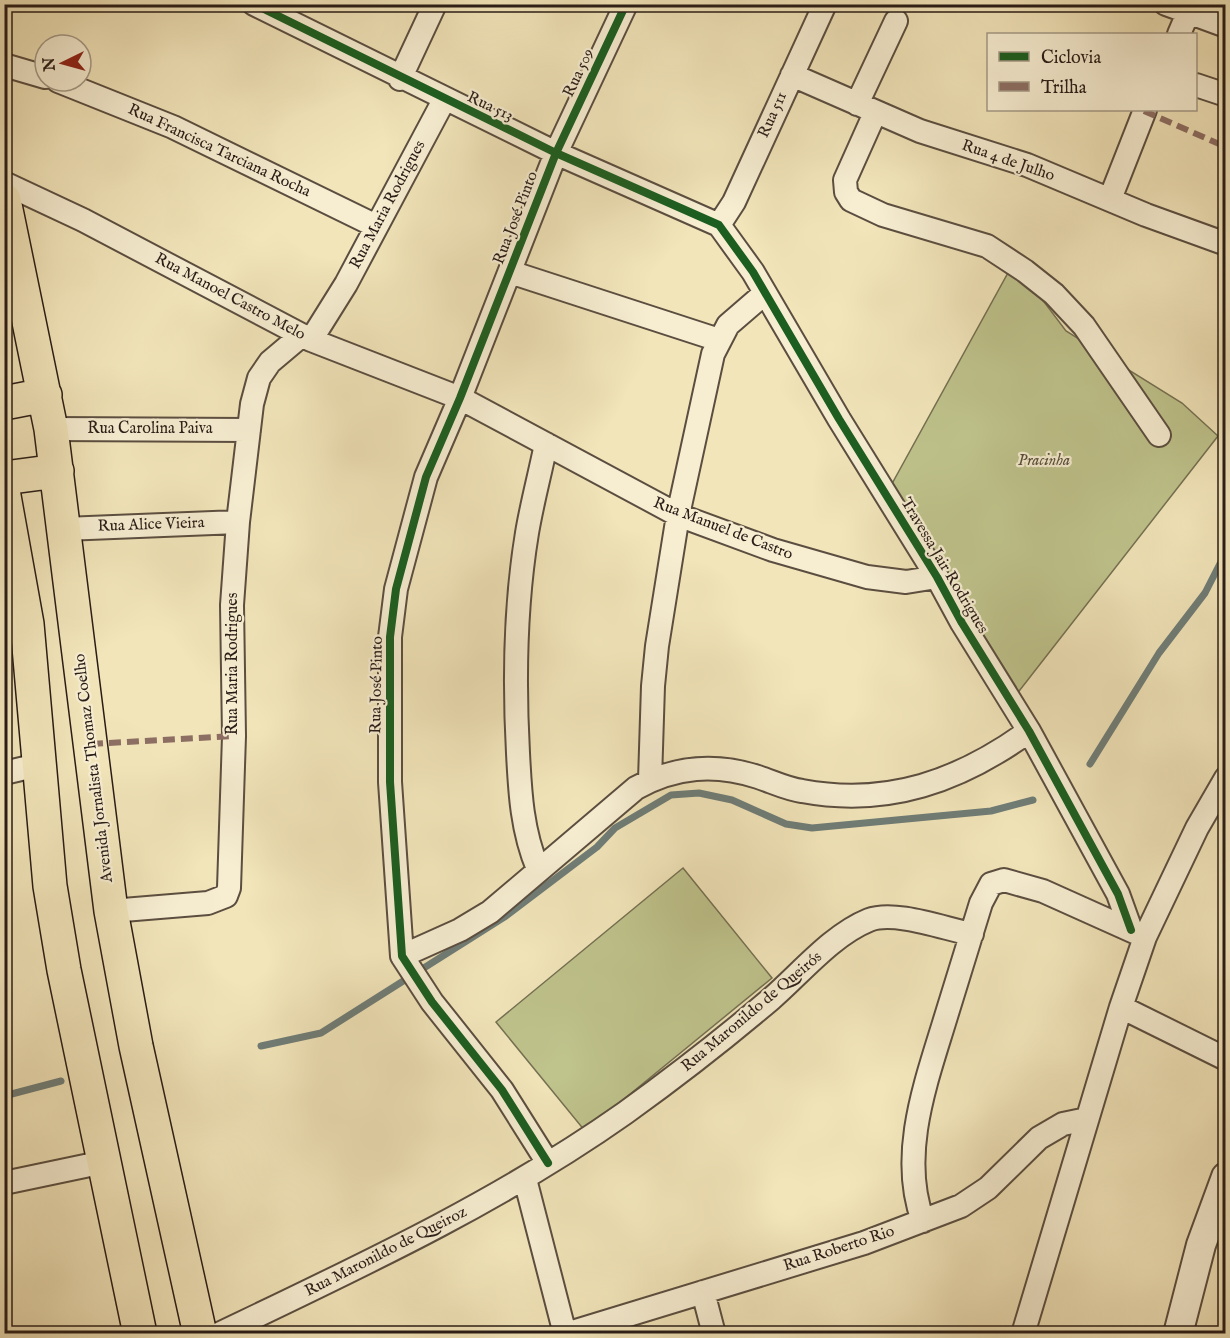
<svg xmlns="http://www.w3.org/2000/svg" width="1230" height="1338" font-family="'IM FELL English',serif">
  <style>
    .green { fill: #bfc38c; stroke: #747052; stroke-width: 1.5 }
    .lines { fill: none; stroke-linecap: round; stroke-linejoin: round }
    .stream { stroke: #6f7d77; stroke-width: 7 }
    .minor-casing { stroke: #5b4e40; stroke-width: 26 }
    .tertiary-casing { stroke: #5b4e40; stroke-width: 32 }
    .primary-casing { stroke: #291c17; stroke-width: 36 }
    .minor { stroke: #f7eed2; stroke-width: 22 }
    .tertiary { stroke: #f7eed2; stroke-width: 28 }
    .primary { stroke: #f2e5ba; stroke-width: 33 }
    .quiet { stroke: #8d6e63; stroke-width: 6; stroke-dasharray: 12 6; stroke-linecap: butt }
    .cycleway-casing { stroke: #f7eed2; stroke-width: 11 }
    .cycleway { stroke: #1b5e20; stroke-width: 8 }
    .labels { text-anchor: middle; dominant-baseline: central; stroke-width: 4.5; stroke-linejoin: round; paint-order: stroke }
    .street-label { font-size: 16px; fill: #291c17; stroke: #f7eed2 }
    .park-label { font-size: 16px; font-style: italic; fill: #564e3a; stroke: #f7eed2 }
  </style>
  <rect width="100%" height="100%" fill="#f2e5ba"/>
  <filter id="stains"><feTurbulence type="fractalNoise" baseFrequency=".00333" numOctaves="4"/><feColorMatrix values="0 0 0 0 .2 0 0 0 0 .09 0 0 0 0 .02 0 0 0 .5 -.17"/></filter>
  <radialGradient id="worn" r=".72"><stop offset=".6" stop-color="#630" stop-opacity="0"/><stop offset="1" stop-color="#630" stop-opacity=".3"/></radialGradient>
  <!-- green -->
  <path class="green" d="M 1014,262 L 1066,331 L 1182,403 L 1218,436 L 1009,704 L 888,491 Z
    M 683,868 L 772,978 L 585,1131 L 496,1022 Z"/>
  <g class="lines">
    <!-- stream -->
    <path class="stream" d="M 1090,764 L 1159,653 L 1205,593 L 1226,552
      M 261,1046 L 321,1033 L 506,916 L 597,847 L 615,828 L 671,795 L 699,793 L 732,800 L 786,824 L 812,828 L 991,811 L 1033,800
      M 4,1096 L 61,1081"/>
    <!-- minor casing -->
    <g class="minor-casing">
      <path id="minor" d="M 254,4 L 556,153 L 719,225 L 753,272 L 839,419 L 937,577 L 962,623 L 1029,731 L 1118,894 L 1131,930
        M 1166,4 L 1226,26
        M 1179,34 L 1188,13
        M 4,65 L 45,77
        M 792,75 L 920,131 L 1027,165 L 1146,215 L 1226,244
        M 400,79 L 435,4
        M 58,81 L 173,127 L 376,226
        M 1196,85 L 1226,95
        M 857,104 L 896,21
        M 875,113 L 845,180 L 846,192 L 851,200 L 883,215 L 987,246 L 1025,271 L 1054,294 L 1084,326 L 1159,435
        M 4,183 L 83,220 L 311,340 L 460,398 L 678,515 L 773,550 L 867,577 L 906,582 L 937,577
        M 1110,199 L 1145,110
        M 719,225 L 734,202 L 825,4
        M 510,272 L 719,340
        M 311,340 L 346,284 L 444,100
        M 51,429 L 249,430
        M 64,529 L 238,522
        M 4,773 L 38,765
        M 650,780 L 653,686 L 657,646 L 678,515 L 713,354 L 728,325 L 765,293
        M 538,869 C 522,831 520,793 518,753 C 514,680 515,606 527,533 C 532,503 540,474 546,444
        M 111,911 L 208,903 L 226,896 L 229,888 L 234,736 L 232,605 L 238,522 L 252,404 L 259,378 L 270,362 L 302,335
        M 402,956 L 460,930 L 490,912 L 636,788 C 676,766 715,763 758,777 C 773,782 787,789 802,791 C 888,807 960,781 1029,731
        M 1121,1007 L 1226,1059
        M 548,1163 L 502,1090 L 432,1002 L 402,956 L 390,782 L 390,637 L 396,589 L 426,477 L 460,398 L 556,153 L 626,4
        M 525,1179 L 565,1334
        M 4,1183 L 104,1162
        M 923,1221 C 899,1156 925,1085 944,1023 C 956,983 969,943 981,903 L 991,884 L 1004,880 L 1043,891 L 1141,935
        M 703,1292 L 714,1334
        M 219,1334 C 359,1267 499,1202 625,1113 C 675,1077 724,1039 771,999 C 801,973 832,935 869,920 C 895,910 945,929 972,934
        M 566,1334 L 864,1243 L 961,1206 L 988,1188 L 1039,1138 L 1063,1124 L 1087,1119
        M 1023,1334 L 1121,1007 L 1145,937 L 1197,828 L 1226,778"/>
    </g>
    <!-- tertiary casing -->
    <g class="tertiary-casing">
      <path id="tertiary" d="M 1178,1334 L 1201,1245 L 1226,1177"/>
    </g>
    <!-- primary casing -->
    <g class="primary-casing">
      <path id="primary" d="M 4,200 L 51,429 L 111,911 L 136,1046 L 200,1334
        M 4,403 L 45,395
        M 4,478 L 57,471
        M 4,496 L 27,624 L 50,886 L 64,970 L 140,1334"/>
    </g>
    <!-- minor -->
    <use href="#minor" class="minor"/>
    <!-- tertiary -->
    <use href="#tertiary" class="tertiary"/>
    <!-- primary -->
    <use href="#primary" class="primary"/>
    <!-- quiet -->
    <path class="quiet" d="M 1144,111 L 1226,147
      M 91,744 L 234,736"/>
    <!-- cycleway casing -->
    <g class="cycleway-casing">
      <path id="cycleway" d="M 254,4 L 556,153 L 719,225 L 753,272 L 839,419 L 937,577 L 962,623 L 1029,731 L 1118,894 L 1131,930
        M 548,1163 L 502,1090 L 432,1002 L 402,956 L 390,782 L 390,637 L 396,589 L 426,477 L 460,398 L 556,153 L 626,4"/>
    </g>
    <!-- cycleway -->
    <use href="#cycleway" class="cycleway"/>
  </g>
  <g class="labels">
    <!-- street labels -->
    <g class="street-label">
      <text transform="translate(579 73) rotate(-65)">Rua 509</text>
      <text transform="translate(490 107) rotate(25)">Rua 513</text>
      <text transform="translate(773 115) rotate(-66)">Rua 511</text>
      <text transform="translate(219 151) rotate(25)">Rua Francisca Tarciana Rocha</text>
      <text transform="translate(1008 161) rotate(19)">Rua 4 de Julho</text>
      <text transform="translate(388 205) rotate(-62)">Rua Maria Rodrigues</text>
      <text transform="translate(516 218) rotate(-69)">Rua José Pinto</text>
      <text transform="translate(230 297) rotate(28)">Rua Manoel Castro Melo</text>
      <text x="150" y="429">Rua Carolina Paiva</text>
      <text transform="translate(151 525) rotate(-2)">Rua Alice Vieira</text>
      <text transform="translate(723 529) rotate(21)">Rua Manuel de Castro</text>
      <text transform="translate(944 566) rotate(59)">Travessa Jair Rodrigues</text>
      <text transform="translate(233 664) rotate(-90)">Rua Maria Rodrigues</text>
      <text transform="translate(377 685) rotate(-89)">Rua José Pinto</text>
      <text transform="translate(94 768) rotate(-97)">Avenida Jornalista Thomaz Coelho</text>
      <text transform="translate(752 1012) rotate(-40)">Rua Maronildo de Queirós</text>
      <text transform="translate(839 1249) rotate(-18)">Rua Roberto Rio</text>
      <text transform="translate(386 1252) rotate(-27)">Rua Maronildo de Queiroz</text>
    </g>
    <!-- park labels -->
    <g class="park-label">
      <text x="1044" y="461">Pracinha</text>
    </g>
  </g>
  <!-- margin -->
  <rect width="1230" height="1338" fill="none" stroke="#f2e5ba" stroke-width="24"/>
  <rect x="6" y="6" width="1218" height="1326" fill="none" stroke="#291c17" stroke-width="3"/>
  <rect x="12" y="12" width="1206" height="1314" fill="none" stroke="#291c17" stroke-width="1.5"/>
  <!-- legend -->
  <rect x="987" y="33" width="210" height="78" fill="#f7eed2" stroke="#a59a87" stroke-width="1.5"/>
  <rect x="999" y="52" width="30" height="9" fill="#1b5e20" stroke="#a59a87" stroke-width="1.5"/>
  <text x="1041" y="63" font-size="18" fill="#291c17">Ciclovia</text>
  <rect x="999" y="82" width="30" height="9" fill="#8d6e63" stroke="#a59a87" stroke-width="1.5"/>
  <text x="1041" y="93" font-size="18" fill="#291c17">Trilha</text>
  <!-- north arrow -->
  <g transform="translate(63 63) rotate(265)"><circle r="28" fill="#f7eed2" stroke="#a59a87" stroke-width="1.5"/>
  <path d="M0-4.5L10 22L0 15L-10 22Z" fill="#8f2418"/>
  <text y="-9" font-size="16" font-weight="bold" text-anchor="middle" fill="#291c17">N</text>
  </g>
  <rect width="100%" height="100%" filter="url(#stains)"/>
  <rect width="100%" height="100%" fill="url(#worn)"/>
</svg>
